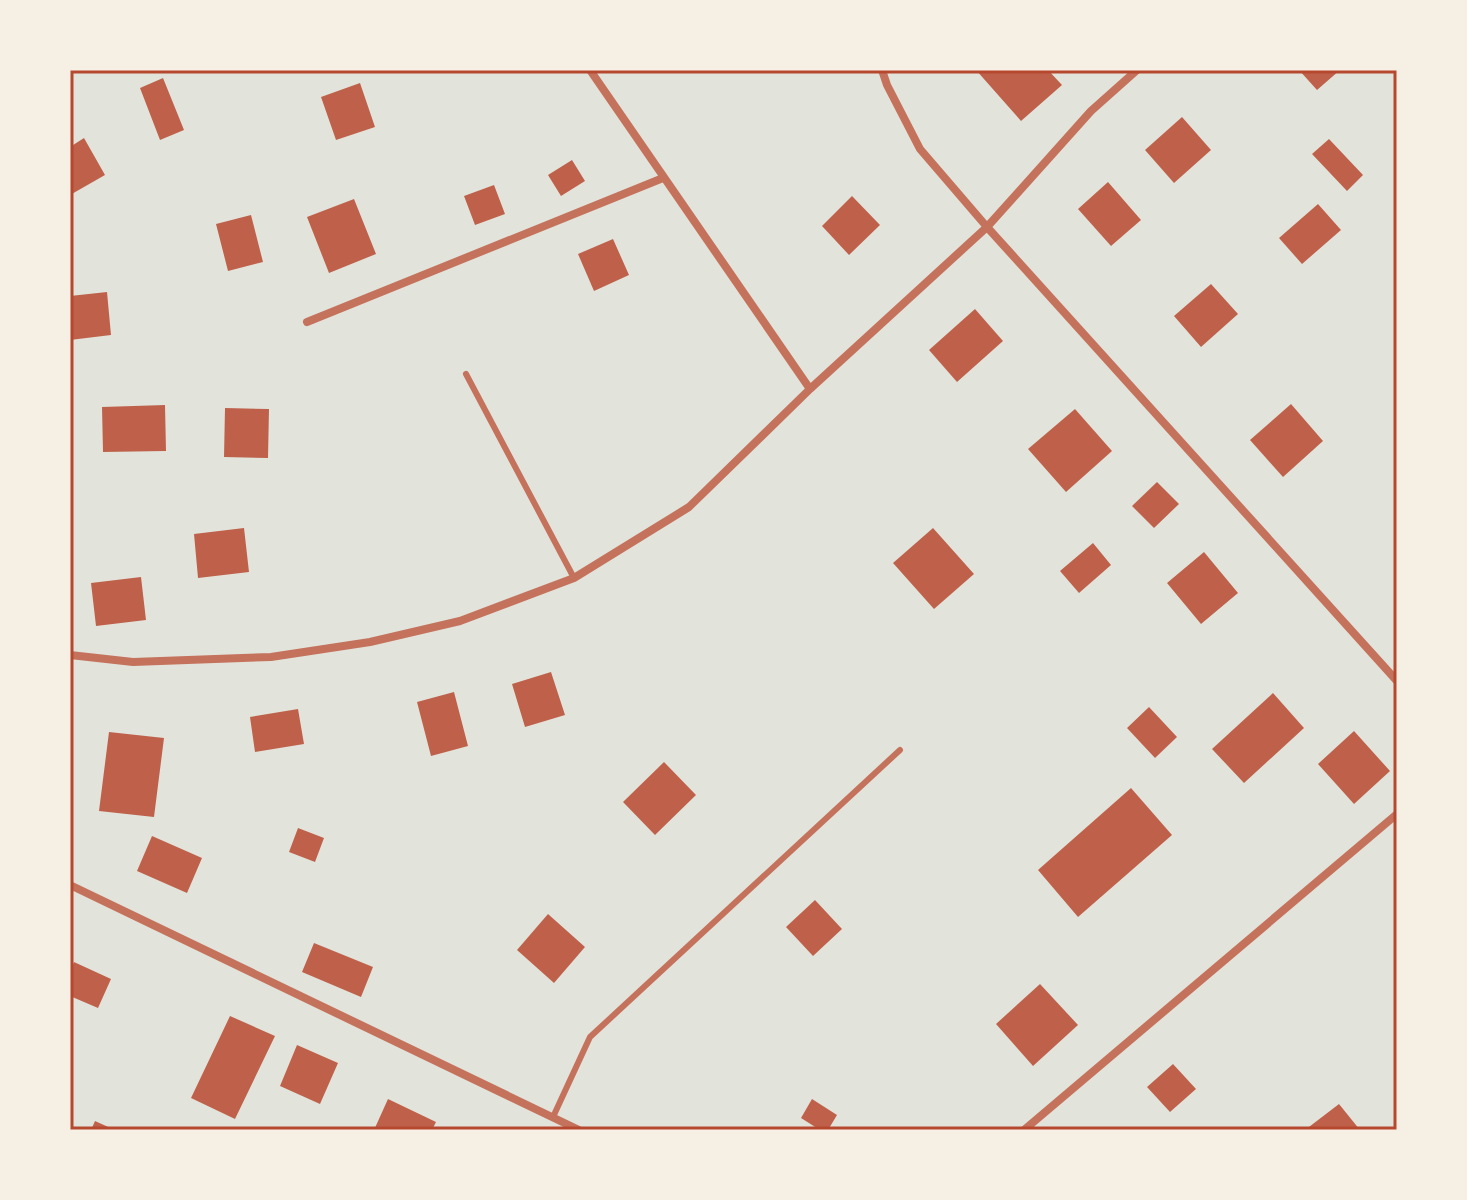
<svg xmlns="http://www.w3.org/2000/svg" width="1467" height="1200" font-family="Arial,sans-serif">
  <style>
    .green { fill: #e2e4dc }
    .building { fill: #bf614a }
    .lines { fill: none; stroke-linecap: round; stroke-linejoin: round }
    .service { stroke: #c5725c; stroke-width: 6 }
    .minor { stroke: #c5725c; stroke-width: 8 }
    .neatline { fill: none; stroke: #b5482f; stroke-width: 3 }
  </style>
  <rect width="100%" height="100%" fill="#f6efe4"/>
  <!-- green -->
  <path class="green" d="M 70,70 L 1397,70 L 1397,1130 L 70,1130 Z"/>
  <!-- building -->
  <path class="building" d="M 976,70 L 1048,70 L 1062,85 L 1021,121 Z
    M 1299,70 L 1340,70 L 1317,90 Z
    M 163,78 L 184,130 L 160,140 L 140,88 Z
    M 360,83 L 375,127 L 336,140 L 321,97 Z
    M 1182,117 L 1211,150 L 1174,183 L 1145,150 Z
    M 84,138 L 105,175 L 70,195 L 70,147 Z
    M 1329,139 L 1363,175 L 1347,191 L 1312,154 Z
    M 572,160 L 585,181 L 561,196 L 548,175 Z
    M 1108,182 L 1141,220 L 1111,246 L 1078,209 Z
    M 494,185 L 505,214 L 475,225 L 464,196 Z
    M 852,196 L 880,225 L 849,255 L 822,226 Z
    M 354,199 L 376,254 L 329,273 L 307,217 Z
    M 1318,204 L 1341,230 L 1302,264 L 1279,238 Z
    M 251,215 L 263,262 L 228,271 L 216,224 Z
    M 613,239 L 629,275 L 594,291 L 578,254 Z
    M 1211,284 L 1238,314 L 1201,347 L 1174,316 Z
    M 107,292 L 111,335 L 70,340 L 70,296 Z
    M 975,309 L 1003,341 L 957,382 L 929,350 Z
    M 1291,404 L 1323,441 L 1283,477 L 1250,440 Z
    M 165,405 L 166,451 L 103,452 L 102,407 Z
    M 225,408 L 269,409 L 268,458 L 224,457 Z
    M 1075,409 L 1112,451 L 1066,492 L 1028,449 Z
    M 1157,482 L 1179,504 L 1154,528 L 1132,506 Z
    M 244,528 L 249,572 L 198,578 L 194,534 Z
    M 933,528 L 974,574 L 934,609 L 893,563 Z
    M 1093,543 L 1111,565 L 1079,593 L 1060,571 Z
    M 1204,552 L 1238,593 L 1201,624 L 1167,583 Z
    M 141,577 L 146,620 L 96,626 L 91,583 Z
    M 551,672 L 565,715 L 525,727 L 512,684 Z
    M 454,692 L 468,746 L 431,756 L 417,702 Z
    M 1273,693 L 1304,728 L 1244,783 L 1212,749 Z
    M 1149,707 L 1177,737 L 1155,758 L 1127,728 Z
    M 298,709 L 304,744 L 255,752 L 250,717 Z
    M 1354,731 L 1390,771 L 1354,804 L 1318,764 Z
    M 109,732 L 164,738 L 154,817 L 99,811 Z
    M 664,762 L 696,795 L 655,835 L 623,802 Z
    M 1131,788 L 1172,835 L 1078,917 L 1038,870 Z
    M 298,828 L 324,838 L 315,862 L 289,852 Z
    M 152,836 L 202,858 L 187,893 L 137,871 Z
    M 815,900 L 842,929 L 813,956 L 786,927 Z
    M 548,914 L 585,947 L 554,983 L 517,950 Z
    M 314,943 L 373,967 L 361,997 L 302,972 Z
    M 74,962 L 111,979 L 98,1008 L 70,996 L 70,972 Z
    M 1040,984 L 1078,1025 L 1033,1066 L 996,1024 Z
    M 230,1016 L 275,1036 L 235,1119 L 191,1098 Z
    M 297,1045 L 338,1063 L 320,1104 L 280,1086 Z
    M 1173,1064 L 1196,1089 L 1170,1112 L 1147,1087 Z
    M 388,1099 L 436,1122 L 432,1130 L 374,1130 Z
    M 812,1099 L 837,1115 L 828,1130 L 820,1130 L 801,1118 Z
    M 1339,1104 L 1360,1130 L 1305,1130 Z
    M 95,1121 L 115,1130 L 91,1130 Z"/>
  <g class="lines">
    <!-- service -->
    <path class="service" d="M 466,374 L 574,578
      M 553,1117 L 590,1037 L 900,750"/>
    <!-- minor -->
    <path class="minor" d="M 590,70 L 810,389
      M 882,70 L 887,85 L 920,149 L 987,227 L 1397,681
      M 307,322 L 663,178
      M 70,655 L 133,662 L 271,657 L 370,642 L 460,621 L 574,578 L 689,507 L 810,389 L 987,227 L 1091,111 L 1137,70
      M 70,885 L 579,1130
      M 1024,1130 L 1397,814"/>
  </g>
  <!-- border -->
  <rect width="1467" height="1200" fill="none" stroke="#f6efe4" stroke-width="144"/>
  <rect x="72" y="72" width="1323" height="1056" class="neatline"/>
</svg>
